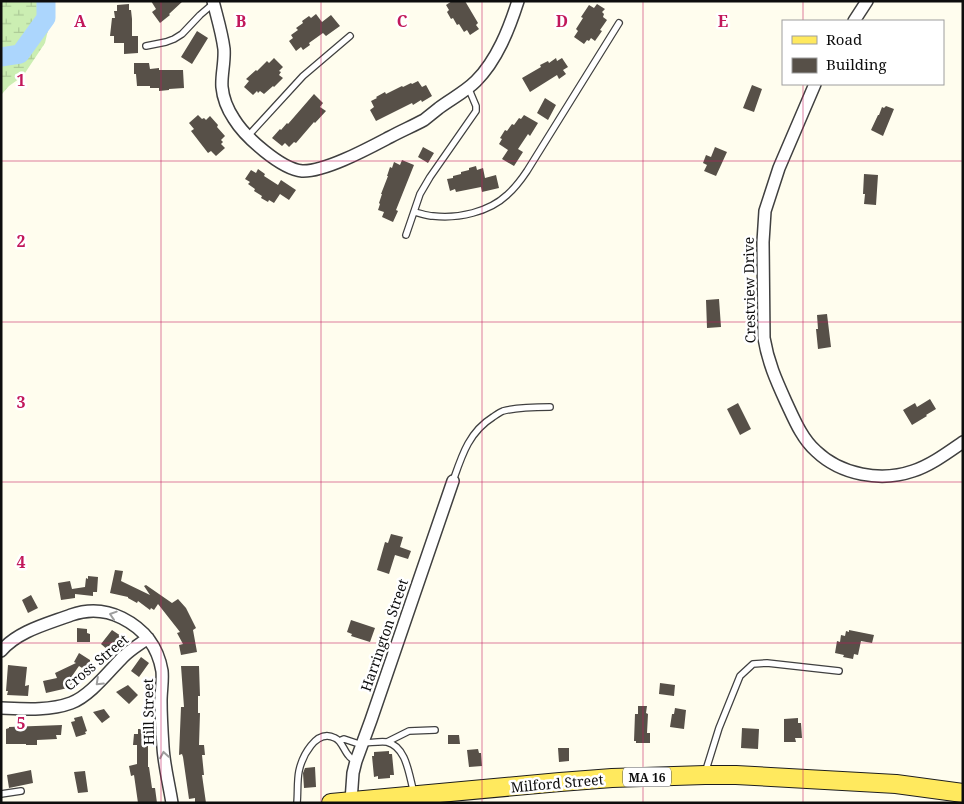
<svg xmlns="http://www.w3.org/2000/svg" width="964" height="804" font-family="'Noto Serif',serif">
  <style>
    .wetland { fill: url(#wetland-marsh) }
    .lines { fill: none; stroke-linecap: round; stroke-linejoin: round }
    .river { stroke: #acd6fd; stroke-width: 19 }
    .building { fill: #575048 }
    .service-casing { stroke: #404040; stroke-width: 8 }
    .minor-casing { stroke: #404040; stroke-width: 14 }
    .primary-casing { stroke: #1e1e1e; stroke-width: 20 }
    .service { stroke: #fff; stroke-width: 5.5 }
    .minor { stroke: #fff; stroke-width: 11 }
    .primary { stroke: #ffe95e; stroke-width: 18 }
    .oneway { stroke: #9e9e9e }
    .grid { fill: none; stroke: #c2185b; stroke-width: 1; stroke-opacity: 0.55 }
    .labels { text-anchor: middle; dominant-baseline: central; stroke-width: 5; stroke-linejoin: round; paint-order: stroke }
    .shield { fill: #fff; stroke: #565656; stroke-width: 1 }
    .shield-label { font-size: 12px; font-weight: bold; fill: #0d0d0d }
    .street-label { font-size: 14px; fill: #0d0d0d; stroke: #fff }
    .grid-label { font-size: 16px; text-anchor: middle; font-weight: bold; fill: #c2185b; stroke: #fff; stroke-width: 5; stroke-linejoin: round; paint-order: stroke }
  </style>
  <defs>
    <pattern id="wetland-marsh" width="20" height="14" patternUnits="userSpaceOnUse" patternTransform="scale(1.25)"><rect width="20" height="14" fill="#cbeeb2"/><path d="M1 5h8M5 5V1M11 12h8M15 12V8" fill="none" stroke="#adcb98"/></pattern>
  </defs>
  <rect width="100%" height="100%" fill="#fffdee"/>
  <!-- wetland -->
  <path class="wetland" d="M 1,1 L 51,1 L 51,17 L 45,43 L 23,76 L 9,86 L 1,95 Z"/>
  <g class="lines">
    <!-- river -->
    <path class="river" d="M 1,57 L 20,54 L 46,18 L 46,1"/>
  </g>
  <!-- building -->
  <path class="building" d="M 151,1 L 183,1 L 169,14 L 170,15 L 160,23 L 152,12 L 156,9 Z
    M 452,1 L 465,1 L 478,23 L 476,25 L 479,29 L 470,35 L 467,30 L 464,32 L 459,24 L 457,25 L 453,18 L 451,19 L 447,12 L 449,10 L 446,5 Z
    M 129,4 L 129,10 L 131,10 L 132,19 L 132,36 L 138,36 L 138,53 L 124,54 L 124,43 L 114,43 L 114,36 L 110,36 L 112,18 L 115,18 L 114,11 L 117,11 L 117,5 Z
    M 597,4 L 605,9 L 602,12 L 604,14 L 603,17 L 607,20 L 600,30 L 602,31 L 595,41 L 591,38 L 589,41 L 587,40 L 584,44 L 574,37 L 578,31 L 576,29 L 583,18 L 581,17 L 589,5 L 594,8 Z
    M 316,14 L 322,22 L 331,15 L 340,26 L 326,36 L 323,33 L 309,43 L 310,45 L 303,50 L 301,47 L 296,51 L 289,41 L 293,38 L 291,35 L 298,30 L 296,28 L 303,23 L 302,21 L 309,16 L 311,18 Z
    M 197,31 L 208,38 L 192,64 L 181,57 Z
    M 274,58 L 283,67 L 279,71 L 281,72 L 279,75 L 283,78 L 274,87 L 273,86 L 264,94 L 260,91 L 258,93 L 257,91 L 253,95 L 244,87 L 249,81 L 246,79 L 256,70 L 257,71 L 267,61 L 269,63 Z
    M 556,58 L 557,61 L 562,58 L 568,67 L 563,70 L 566,74 L 559,79 L 557,75 L 530,92 L 522,78 L 541,67 L 540,65 L 548,61 L 549,63 Z
    M 134,63 L 149,63 L 150,69 L 159,68 L 159,70 L 183,70 L 184,88 L 169,89 L 169,90 L 159,91 L 159,88 L 150,88 L 150,86 L 137,86 L 136,74 L 134,74 Z
    M 418,81 L 422,87 L 426,85 L 432,96 L 422,102 L 421,100 L 413,105 L 412,103 L 376,121 L 370,110 L 374,107 L 371,101 L 377,98 L 376,97 L 385,92 L 386,94 L 402,86 L 403,87 L 411,83 L 412,84 Z
    M 752,85 L 762,89 L 754,112 L 743,108 Z
    M 314,94 L 323,103 L 320,107 L 326,111 L 315,123 L 314,122 L 296,143 L 294,142 L 289,147 L 285,143 L 282,146 L 272,138 L 280,129 L 281,130 L 287,123 L 288,124 Z
    M 545,98 L 556,105 L 548,120 L 537,113 Z
    M 886,106 L 894,109 L 883,136 L 871,130 L 878,115 L 879,115 L 882,107 L 884,108 Z
    M 198,115 L 202,119 L 204,118 L 206,120 L 210,116 L 218,125 L 217,127 L 225,136 L 221,140 L 223,142 L 221,144 L 225,148 L 216,156 L 211,151 L 208,153 L 191,131 L 194,129 L 189,123 Z
    M 524,115 L 538,123 L 530,136 L 528,134 L 518,149 L 523,152 L 514,166 L 502,159 L 508,150 L 499,144 L 502,139 L 500,138 L 505,130 L 507,131 L 512,124 L 514,125 L 519,118 L 521,119 Z
    M 423,147 L 434,153 L 428,163 L 418,157 Z
    M 715,147 L 727,152 L 716,176 L 704,171 L 707,165 L 703,163 L 706,155 L 711,157 Z
    M 402,160 L 414,165 L 396,210 L 398,211 L 393,222 L 382,217 L 384,212 L 378,210 L 380,204 L 379,203 L 382,194 L 381,194 L 388,176 L 387,176 L 390,167 L 392,168 L 394,162 L 400,165 Z
    M 476,166 L 477,170 L 483,168 L 485,178 L 496,175 L 499,188 L 482,192 L 481,187 L 456,192 L 455,189 L 450,191 L 447,179 L 453,178 L 453,176 L 461,174 L 461,172 L 469,170 L 469,168 Z
    M 258,169 L 265,174 L 264,176 L 278,185 L 281,180 L 296,190 L 289,200 L 280,194 L 274,203 L 269,200 L 268,202 L 261,198 L 262,196 L 254,191 L 255,189 L 248,184 L 250,182 L 245,179 L 251,170 L 256,173 Z
    M 864,174 L 878,175 L 876,205 L 864,204 L 865,194 L 863,194 Z
    M 719,299 L 721,327 L 707,328 L 706,300 Z
    M 827,314 L 831,347 L 818,349 L 816,329 L 818,329 L 817,315 Z
    M 930,399 L 936,409 L 926,415 L 927,416 L 912,425 L 903,410 L 915,403 L 917,407 Z
    M 738,403 L 751,429 L 740,435 L 727,409 Z
    M 391,534 L 403,537 L 400,547 L 411,551 L 408,559 L 395,555 L 389,574 L 377,570 L 385,542 L 388,543 Z
    M 115,570 L 123,571 L 121,581 L 150,595 L 144,586 L 146,585 L 172,603 L 178,599 L 186,608 L 196,628 L 193,630 L 197,652 L 181,655 L 179,645 L 183,644 L 177,633 L 180,632 L 158,604 L 154,610 L 151,608 L 150,610 L 138,601 L 137,603 L 128,598 L 128,597 L 110,593 Z
    M 88,576 L 98,577 L 97,592 L 93,592 L 93,596 L 75,594 L 75,598 L 61,600 L 58,583 L 70,581 L 72,589 L 85,587 L 86,578 L 88,579 Z
    M 31,595 L 38,608 L 28,613 L 22,600 Z
    M 351,620 L 375,628 L 370,642 L 351,636 L 352,634 L 347,632 Z
    M 77,628 L 87,629 L 87,633 L 90,634 L 90,642 L 77,642 Z
    M 112,630 L 121,636 L 109,651 L 101,644 Z
    M 849,630 L 874,635 L 872,643 L 861,641 L 858,655 L 854,654 L 853,659 L 843,657 L 844,655 L 835,653 L 837,641 L 840,642 L 841,635 L 845,636 L 846,631 L 849,632 Z
    M 79,653 L 90,660 L 90,666 L 87,671 L 79,666 L 70,679 L 72,684 L 70,685 L 72,687 L 46,693 L 43,681 L 57,678 L 55,673 L 76,663 L 74,662 Z
    M 141,657 L 149,663 L 139,677 L 131,671 Z
    M 8,665 L 27,667 L 25,686 L 29,685 L 28,696 L 7,695 L 8,691 L 6,691 Z
    M 181,666 L 199,666 L 200,696 L 198,696 L 198,713 L 200,713 L 199,745 L 204,745 L 205,755 L 202,755 L 204,775 L 202,775 L 206,803 L 195,803 L 195,798 L 189,799 L 183,757 L 182,754 L 179,755 L 181,707 L 184,707 Z
    M 660,683 L 675,685 L 674,696 L 659,694 Z
    M 128,685 L 138,695 L 129,704 L 116,692 Z
    M 638,706 L 647,706 L 646,713 L 648,714 L 647,733 L 650,733 L 650,743 L 636,743 L 636,741 L 634,741 L 635,714 L 638,714 Z
    M 675,708 L 686,710 L 684,729 L 670,727 L 672,714 L 674,714 Z
    M 104,709 L 110,717 L 102,723 L 93,712 Z
    M 82,716 L 87,731 L 85,732 L 86,734 L 76,737 L 71,722 L 75,721 L 74,718 Z
    M 798,718 L 798,723 L 801,723 L 802,738 L 795,738 L 796,742 L 784,742 L 784,719 Z
    M 62,725 L 61,735 L 56,735 L 57,739 L 37,740 L 37,745 L 26,745 L 26,744 L 6,744 L 6,729 L 9,728 L 9,727 Z
    M 742,728 L 759,729 L 758,749 L 741,748 Z
    M 138,729 L 148,729 L 148,767 L 149,767 L 152,788 L 155,788 L 157,803 L 138,803 L 134,775 L 131,776 L 129,766 L 137,764 L 137,745 L 133,745 L 134,734 L 138,734 Z
    M 448,735 L 459,735 L 460,744 L 448,744 Z
    M 558,748 L 569,748 L 569,761 L 559,762 Z
    M 478,749 L 479,753 L 481,753 L 482,766 L 469,767 L 467,750 Z
    M 389,751 L 389,754 L 392,754 L 394,775 L 390,775 L 390,778 L 378,779 L 378,776 L 374,777 L 372,756 L 374,756 L 374,752 Z
    M 315,767 L 316,787 L 304,788 L 303,773 L 305,768 Z
    M 31,770 L 33,783 L 9,788 L 7,775 Z
    M 85,771 L 88,792 L 78,793 L 74,772 Z"/>
  <g class="lines">
    <!-- service casing -->
    <g class="service-casing">
      <path id="service" d="M 146,46 L 166,42 L 174,39 L 182,34 L 200,15 L 214,3
        M 248,136 L 303,76 L 350,36
        M 414,212 C 420,213 427,216 433,216 C 458,219 489,212 507,195 C 515,188 521,180 527,171 L 619,23
        M 406,235 L 420,194 L 430,177 L 476,111 L 476,106 L 468,87
        M 453,481 C 462,455 469,432 493,417 C 496,415 500,412 503,411 C 518,407 535,407 550,407
        M 339,741 L 344,739 L 362,745
        M 387,742 L 409,731 L 435,730
        M 362,743 C 370,743 379,741 387,742 C 407,747 409,776 414,793
        M 705,773 L 719,728 L 740,676 L 753,664 L 767,663 L 839,671
        M 1,794 L 21,791
        M 297,803 C 298,792 297,781 299,771 C 302,757 316,728 335,738 C 342,741 344,751 349,756 C 350,758 354,760 356,761"/>
    </g>
    <!-- minor casing -->
    <g class="minor-casing">
      <path id="minor" d="M 213,1 C 217,17 222,33 224,49 C 225,62 221,76 222,87 C 223,98 228,110 234,119 C 245,137 281,169 302,171 C 325,172 369,148 390,137 C 401,131 413,126 424,120 C 429,116 434,112 439,108 C 451,99 465,92 476,81 C 497,60 509,29 518,1
        M 854,21 L 867,1
        M 815,84 L 779,168 L 765,211 L 763,242 L 764,338 C 768,362 776,380 786,402 C 794,419 802,439 816,451 C 841,475 881,482 913,471 C 931,465 947,453 963,442
        M 1,651 C 18,631 47,624 71,615 C 88,609 106,610 122,618 C 144,629 158,647 162,671 C 163,681 161,691 161,701 C 161,716 162,732 163,747 C 164,765 169,784 172,803
        M 1,708 C 24,709 49,711 71,703 C 90,696 109,671 123,657 C 131,649 140,644 148,638
        M 351,801 L 353,773 L 356,761 L 371,720 L 453,481"/>
    </g>
    <!-- primary casing -->
    <g class="primary-casing">
      <path id="primary" d="M 331,803 L 560,782 L 612,778 L 705,775 L 736,775 L 896,784 L 963,793"/>
    </g>
    <!-- service -->
    <use href="#service" class="service"/>
    <!-- minor -->
    <use href="#minor" class="minor"/>
    <!-- primary -->
    <use href="#primary" class="primary"/>
  </g>
  <!-- one-way arrows -->
  <defs><path id="oneway-chevron" d="M-2-3.5L2.5 0L-2 3.5" fill="none" stroke-width="1.6" stroke-linecap="round" stroke-linejoin="round" transform="scale(1.25)"/></defs>
  <g class="oneway">
    <use href="#oneway-chevron" transform="translate(113 615) rotate(-162)"/>
    <use href="#oneway-chevron" transform="translate(99 682) rotate(137)"/>
    <use href="#oneway-chevron" transform="translate(164 755) rotate(-99)"/>
  </g>
  <!-- grid -->
  <path class="grid" d="M 161,1 L 161,803M 321,1 L 321,803M 482,1 L 482,803M 643,1 L 643,803M 803,1 L 803,21M 803,84 L 803,803M 1,161 L 963,161M 1,322 L 963,322M 1,482 L 963,482M 1,643 L 963,643"/>
  <g class="labels">
    <!-- shield labels -->
    <rect class="shield" x="623" y="767.5" width="48" height="19" rx="4"/>
    <g class="shield-label">
      <text x="647" y="777">MA 16</text>
    </g>
    <!-- street labels -->
    <g class="street-label">
      <text transform="translate(749 290) rotate(-91)">Crestview Drive</text>
      <text transform="translate(384 635) rotate(-71)">Harrington Street</text>
      <text transform="translate(96 662) rotate(-40)">Cross Street</text>
      <text transform="translate(148 712) rotate(-91)">Hill Street</text>
      <text transform="translate(557 783) rotate(-5)">Milford Street</text>
    </g>
  </g>
  <g class="grid-label">
    <text x="80" y="27">A</text>
    <text x="241" y="27">B</text>
    <text x="402" y="27">C</text>
    <text x="562" y="27">D</text>
    <text x="723" y="27">E</text>
    <text x="21" y="86">1</text>
    <text x="21" y="247">2</text>
    <text x="21" y="408">3</text>
    <text x="21" y="568">4</text>
    <text x="21" y="729">5</text>
  </g>
  <!-- border -->
  <rect width="964" height="804" fill="none" stroke="#0d0d0d" stroke-width="5"/>
  <!-- legend -->
  <rect x="782" y="20" width="162" height="65" fill="#ffffff" stroke="#9e9e9e"/>
  <rect x="792" y="36" width="25" height="8" fill="#ffe95e" stroke="#9e9e9e"/>
  <text x="826" y="45" font-size="15" fill="#0d0d0d">Road</text>
  <rect x="792" y="58" width="25" height="15" fill="#575048" stroke="#9e9e9e"/>
  <text x="826" y="70" font-size="15" fill="#0d0d0d">Building</text>
</svg>
